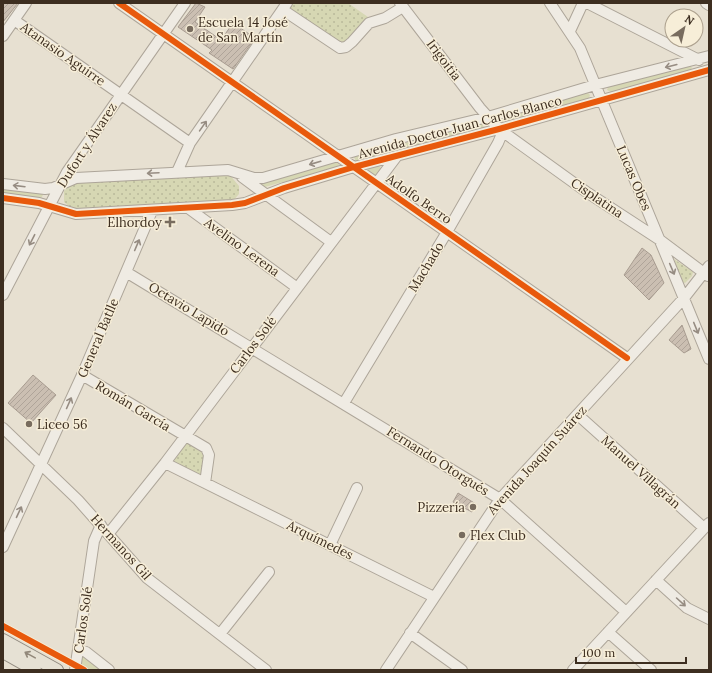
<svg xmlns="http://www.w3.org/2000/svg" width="712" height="673" font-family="Lora,serif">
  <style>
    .grass { fill: #d6d7b3 }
    .park { fill: url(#park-dots) }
    .building { fill: url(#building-hatch); stroke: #a89c90 }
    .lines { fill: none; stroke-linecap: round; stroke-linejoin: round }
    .minor-casing { stroke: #ada599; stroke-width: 12 }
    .major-casing { stroke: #928b80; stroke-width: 14 }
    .minor { stroke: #efebe3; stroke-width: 10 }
    .major { stroke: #e6e1d4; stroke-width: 12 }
    .cycleway-casing { stroke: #f7eed8; stroke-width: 8 }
    .cycleway { stroke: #e8590c; stroke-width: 6 }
    .oneway { stroke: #968c82 }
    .oneway2 { stroke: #92887a }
    .poi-dot { fill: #786c5e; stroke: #f7eed8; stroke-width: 1.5 }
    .labels { text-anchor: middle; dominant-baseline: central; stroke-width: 3; stroke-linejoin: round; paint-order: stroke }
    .poi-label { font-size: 13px; fill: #3d2e20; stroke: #f7eed8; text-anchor: start }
    .street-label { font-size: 13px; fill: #3d2e20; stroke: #f7eed8 }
  </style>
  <defs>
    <pattern id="park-dots" width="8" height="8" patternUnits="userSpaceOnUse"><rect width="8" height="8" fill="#d6d7b3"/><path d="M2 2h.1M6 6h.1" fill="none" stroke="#b9b99a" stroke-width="1.8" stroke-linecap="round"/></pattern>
    <pattern id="building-hatch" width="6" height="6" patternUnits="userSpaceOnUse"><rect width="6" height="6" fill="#cbbfb2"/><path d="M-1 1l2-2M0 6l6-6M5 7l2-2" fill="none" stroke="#afa499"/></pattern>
  </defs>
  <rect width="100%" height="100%" fill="#e7e0d1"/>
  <!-- grass -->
  <path class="grass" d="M 690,65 L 692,68 L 690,70 L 611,92 L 607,90 L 608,87 Z
    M 588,93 L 590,95 L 589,98 L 502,122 L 499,120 L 500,117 Z
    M 482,123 L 484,128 L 356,162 L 354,157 Z
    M 335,162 L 339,164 L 338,167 L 261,188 L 258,184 Z
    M 378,165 L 381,168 L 375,176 L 365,171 L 366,168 Z
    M 3,188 L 42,193 L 43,195 L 41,198 L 3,193 Z
    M 82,656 L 106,670 L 80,670 Z"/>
  <!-- park -->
  <path class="park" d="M 290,3 L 348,3 L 368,17 L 350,39 L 342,44 L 290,9 Z
    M 229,174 L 239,186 L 239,194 L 232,202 L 78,209 L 71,208 L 64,202 L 64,191 L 72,183 Z
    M 674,259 L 693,272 L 692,276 L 685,283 L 682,282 Z
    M 188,443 L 205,453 L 201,476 L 175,463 L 174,461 L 185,444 Z"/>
  <!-- building -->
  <path class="building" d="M 3,3 L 18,3 L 3,22 Z
    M 196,3 L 205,7 L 195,22 L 221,40 L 233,23 L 255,38 L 233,69 L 209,53 L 212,50 L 178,27 Z
    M 642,248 L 651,255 L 664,283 L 649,300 L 624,275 Z
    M 682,325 L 691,349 L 684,353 L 669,340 Z
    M 33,375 L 56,395 L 31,423 L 8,403 Z
    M 458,493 L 476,504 L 472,512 L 453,502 Z"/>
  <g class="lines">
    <!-- minor casing -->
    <g class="minor-casing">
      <path id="minor" d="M 119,3 L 627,358
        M 400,3 L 480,108 L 499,129 L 588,193 L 660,240 L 708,276
        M 550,3 L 580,48 L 709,359
        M 587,3 L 699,60
        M 706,3 L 709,5
        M 283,10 L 340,48 L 346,47 L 352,42 L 369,23 L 385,18 L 403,7
        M 14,20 L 190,143
        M 570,31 L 583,3
        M 3,36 L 26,3
        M 177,172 L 190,143 L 287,3
        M 242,177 L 331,242
        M 3,184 L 45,189 L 53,188 L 76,178 L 228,170 L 254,178 L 263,178 L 396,139 L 488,117 L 595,85 L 709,56
        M 3,198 L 39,203 L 76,214 L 232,205 L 245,203 L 284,188 L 354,167 L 499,129 L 709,70
        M 188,208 L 296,287
        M 126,272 L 500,499 L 626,612
        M 3,295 L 67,172 L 185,3
        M 82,375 L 206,448 L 209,455 L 205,483
        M 344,403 L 447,232 L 498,143 L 501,136 L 499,129
        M 578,415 L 704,528
        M 3,428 L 78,500 L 147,578 L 266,670
        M 165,463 L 434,597
        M 109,533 L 165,463 L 397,156
        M 330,545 L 357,488
        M 3,547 L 82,375 L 152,211
        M 656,580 L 687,608 L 709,619
        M 608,632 L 651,670
        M 410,633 L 462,670
        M 220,634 L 269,572
        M 78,649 L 86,652 L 109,670
        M 75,670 L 94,541 L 101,525
        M 386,670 L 500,499 L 684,298 L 709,266
        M 573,670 L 709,523"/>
    </g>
    <!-- major casing -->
    <g class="major-casing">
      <path id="major" d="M 3,640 L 57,670
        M 3,652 L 35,670"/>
    </g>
    <!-- minor -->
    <use href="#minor" class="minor"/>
    <!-- major -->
    <use href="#major" class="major"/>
    <!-- cycleway casing -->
    <g class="cycleway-casing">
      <path id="cycleway" d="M 119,3 L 627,358
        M 3,198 L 39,203 L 76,214 L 232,205 L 245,203 L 284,188 L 354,167 L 499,129 L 709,70
        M 3,626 L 84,670"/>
    </g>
    <!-- cycleway -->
    <use href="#cycleway" class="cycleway"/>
  </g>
  <!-- one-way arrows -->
  <defs><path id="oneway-shaft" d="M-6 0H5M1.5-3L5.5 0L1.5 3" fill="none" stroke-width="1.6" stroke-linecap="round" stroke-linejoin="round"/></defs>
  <g class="oneway">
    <use href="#oneway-shaft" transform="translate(671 66) rotate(166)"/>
    <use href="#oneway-shaft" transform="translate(203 126) rotate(-55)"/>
    <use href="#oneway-shaft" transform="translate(315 163) rotate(164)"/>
    <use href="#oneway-shaft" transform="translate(153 173) rotate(177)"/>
    <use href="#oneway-shaft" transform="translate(19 186) rotate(-173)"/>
    <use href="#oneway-shaft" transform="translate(32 240) rotate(117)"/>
    <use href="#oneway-shaft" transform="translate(137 245) rotate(-67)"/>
    <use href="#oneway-shaft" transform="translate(672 269) rotate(67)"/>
    <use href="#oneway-shaft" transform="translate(696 328) rotate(68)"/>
    <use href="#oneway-shaft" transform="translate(69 403) rotate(-66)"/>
    <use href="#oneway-shaft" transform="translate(19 512) rotate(-65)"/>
    <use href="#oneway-shaft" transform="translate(681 602) rotate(42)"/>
  </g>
  <use class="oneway2" href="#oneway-shaft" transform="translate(30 655) rotate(-151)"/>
  <!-- markers -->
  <g class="poi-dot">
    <circle cx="190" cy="29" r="4"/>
    <path d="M168 216h4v4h4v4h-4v4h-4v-4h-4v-4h4z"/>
    <circle cx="29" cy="424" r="4"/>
    <circle cx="473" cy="507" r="4"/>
    <circle cx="462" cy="535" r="4"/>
  </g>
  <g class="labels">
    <!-- poi labels -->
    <g class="poi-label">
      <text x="198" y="22">Escuela 14 José<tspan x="198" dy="15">de San Martín</tspan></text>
      <text x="162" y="222" text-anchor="end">Elhordoy</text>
      <text x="37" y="424">Liceo 56</text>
      <text x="465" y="507" text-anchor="end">Pizzería</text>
      <text x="470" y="535">Flex Club</text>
    </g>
    <!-- street labels -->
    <g class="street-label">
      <text transform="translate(63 54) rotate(35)">Atanasio Aguirre</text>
      <text transform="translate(444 60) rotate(53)">Irigoitia</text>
      <text transform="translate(460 127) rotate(-15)">Avenida Doctor Juan Carlos Blanco</text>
      <text transform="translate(87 145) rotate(-57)">Dufort y Álvarez</text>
      <text transform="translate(634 178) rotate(67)">Lucas Obes</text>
      <text transform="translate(597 198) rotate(34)">Cisplatina</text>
      <text transform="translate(419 199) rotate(35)">Adolfo Berro</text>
      <text transform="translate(242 247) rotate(36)">Avelino Lerena</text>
      <text transform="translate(426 267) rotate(-59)">Machado</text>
      <text transform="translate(189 309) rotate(31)">Octavio Lapido</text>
      <text transform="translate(98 338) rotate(-67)">General Batlle</text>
      <text transform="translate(253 345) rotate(-53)">Carlos Solé</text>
      <text transform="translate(133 406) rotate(31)">Román García</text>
      <text transform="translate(537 460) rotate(-48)">Avenida Joaquín Suárez</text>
      <text transform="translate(438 461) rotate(32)">Fernando Otorgués</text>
      <text transform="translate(641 472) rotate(42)">Manuel Villagrán</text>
      <text transform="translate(320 540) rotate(26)">Arquímedes</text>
      <text transform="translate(121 547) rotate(48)">Hermanos Gil</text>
      <text transform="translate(83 620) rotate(-82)">Carlos Solé</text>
    </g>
  </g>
  <!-- border -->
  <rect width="712" height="673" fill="none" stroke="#3d2e20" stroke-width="8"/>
  <!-- north arrow -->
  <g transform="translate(684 28) rotate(34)"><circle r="19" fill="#f7eed8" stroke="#ada18e"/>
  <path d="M0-3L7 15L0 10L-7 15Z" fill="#786c5e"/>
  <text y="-6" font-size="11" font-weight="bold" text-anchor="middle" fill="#3d2e20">N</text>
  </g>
  <!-- scale -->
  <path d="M576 657v6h110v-6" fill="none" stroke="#3d2e20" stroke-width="2"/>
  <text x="582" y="657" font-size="12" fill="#3d2e20" stroke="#f7eed8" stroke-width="3" paint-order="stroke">100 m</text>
</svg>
